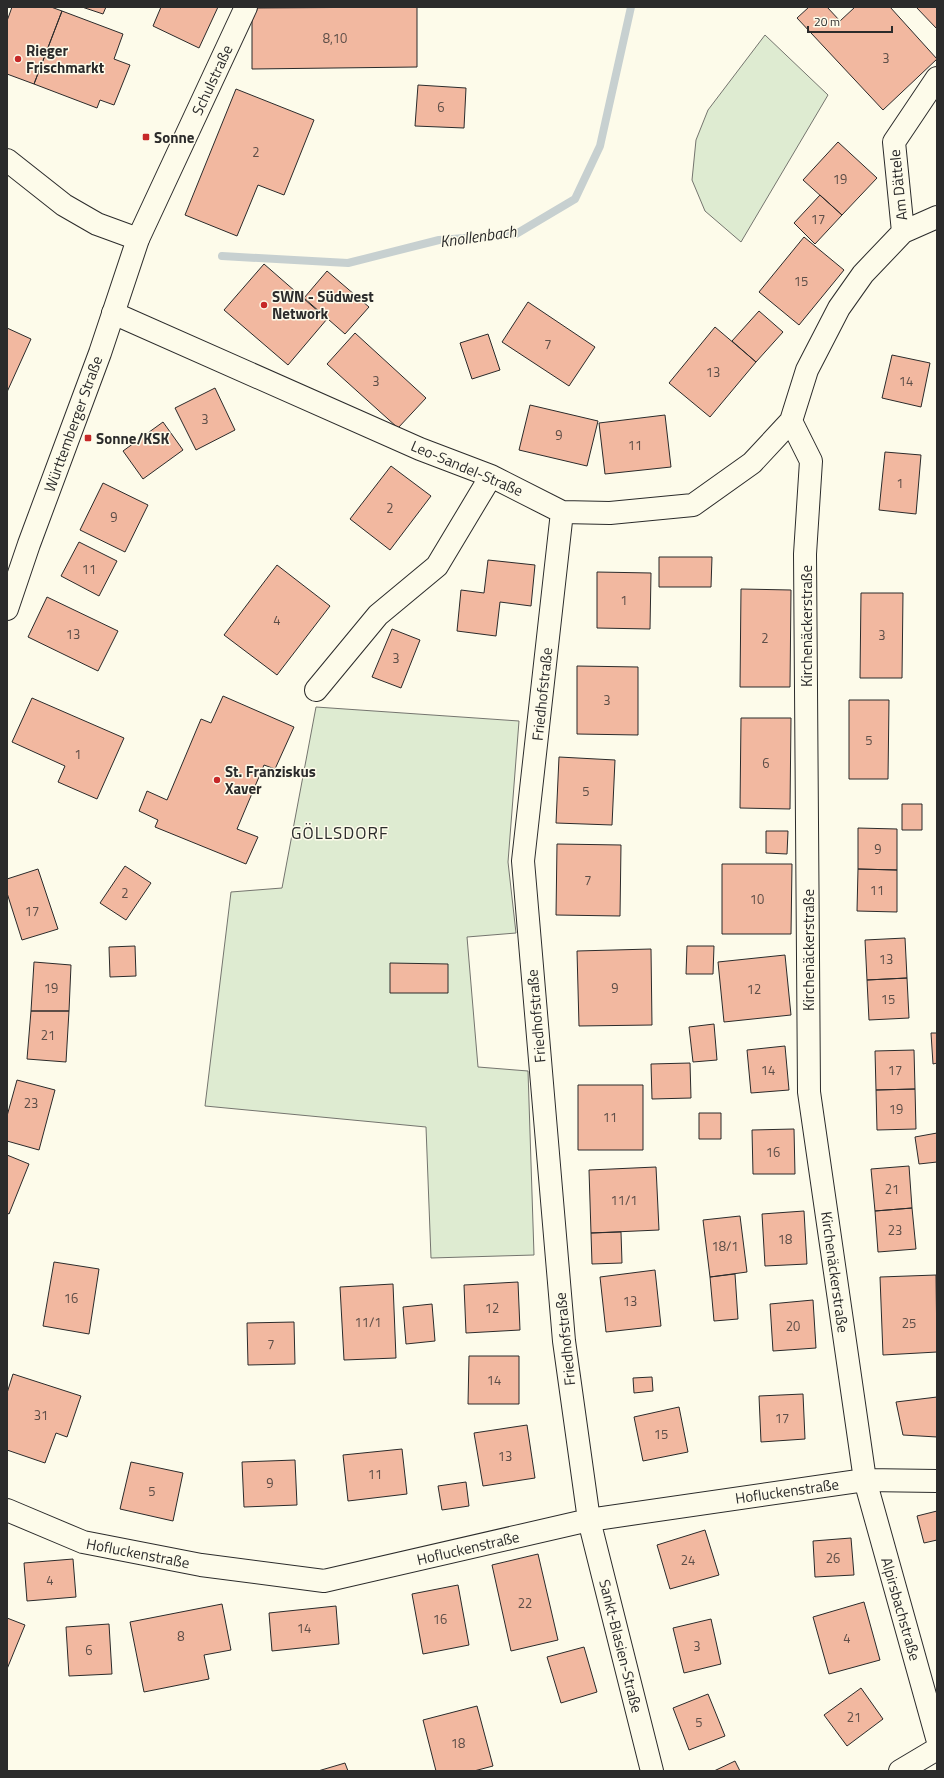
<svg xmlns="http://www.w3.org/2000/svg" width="944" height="1778" font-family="'Titillium Web',sans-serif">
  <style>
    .green { fill: #deebd1; stroke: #74746e }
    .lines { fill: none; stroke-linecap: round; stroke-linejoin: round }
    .stream { stroke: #c7d0d0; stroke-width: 8 }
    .building { fill: #f2b8a0; stroke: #2b2b2b }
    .minor-casing { stroke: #2b2b2b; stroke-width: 24 }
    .tertiary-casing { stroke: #2b2b2b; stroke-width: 24 }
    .minor { stroke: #fdfbea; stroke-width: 22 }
    .tertiary { stroke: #fdfbea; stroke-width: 22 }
    .poi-dot { fill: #c62828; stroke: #fdfbea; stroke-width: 1.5 }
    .labels { text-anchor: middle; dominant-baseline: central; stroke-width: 3; stroke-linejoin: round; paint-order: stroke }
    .number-label { font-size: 13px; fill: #5d4e48 }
    .poi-label { font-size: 15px; font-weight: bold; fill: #2b2b2b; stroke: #fdfbea; text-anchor: start }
    .street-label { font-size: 15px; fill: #2b2b2b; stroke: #fdfbea }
    .water-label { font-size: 16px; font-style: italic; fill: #2b2b2b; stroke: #fdfbea }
    .quarter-label { font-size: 17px; letter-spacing: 1px; fill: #2b2b2b; stroke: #fdfbea }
  </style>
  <rect width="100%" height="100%" fill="#fdfbea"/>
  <!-- green -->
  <path class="green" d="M 765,35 L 828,95 L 741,242 L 705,211 L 692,180 L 696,140 L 708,110 Z
    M 316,707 L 519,721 L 508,862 L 516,933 L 467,937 L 478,1067 L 528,1071 L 534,1255 L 431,1258 L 426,1127 L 205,1106 L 231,892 L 282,888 Z"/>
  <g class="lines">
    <!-- stream -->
    <path class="stream" d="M 222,256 L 348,263 L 439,240 L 516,234 L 575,199 L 600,146 L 631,7"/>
  </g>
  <!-- building -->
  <path class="building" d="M 12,7 L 51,7 L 62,11 L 34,84 L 7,74 L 7,21 Z
    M 82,7 L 106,7 L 103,14 Z
    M 161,7 L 218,7 L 199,48 L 153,26 Z
    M 417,7 L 417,67 L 252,69 L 252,8 Z
    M 809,7 L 827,7 L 840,21 L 855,7 L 890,7 L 937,59 L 883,110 L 797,18 Z
    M 916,7 L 937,7 L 937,29 Z
    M 62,11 L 123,34 L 114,59 L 130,65 L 114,105 L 100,100 L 97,108 L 34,84 Z
    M 418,85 L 466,88 L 464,128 L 415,126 Z
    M 236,89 L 314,120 L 284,195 L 258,185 L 237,236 L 185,215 Z
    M 838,142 L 877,178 L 842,215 L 803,180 Z
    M 820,195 L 842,215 L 815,244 L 794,223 Z
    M 804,237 L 844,270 L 799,325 L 759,292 Z
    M 264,264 L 327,319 L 288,365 L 224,310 Z
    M 327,271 L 369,307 L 345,334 L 304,298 Z
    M 528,302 L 595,347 L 569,386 L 502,342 Z
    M 759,311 L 783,332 L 756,362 L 732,341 Z
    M 715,327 L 756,362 L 710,417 L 669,383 Z
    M 7,328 L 31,339 L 7,392 Z
    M 355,333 L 426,398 L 398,428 L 327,364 Z
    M 488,334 L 500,370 L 472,379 L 460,343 Z
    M 892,355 L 930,363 L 921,407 L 882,398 Z
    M 215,388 L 235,430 L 196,450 L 175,408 Z
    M 530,405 L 598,421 L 587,466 L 519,450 Z
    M 665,415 L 671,467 L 605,474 L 599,423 Z
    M 163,422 L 183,450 L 143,479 L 123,451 Z
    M 885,452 L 921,455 L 916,514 L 879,510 Z
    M 391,466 L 431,496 L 390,550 L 350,519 Z
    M 103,483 L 148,505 L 125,552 L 80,530 Z
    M 79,542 L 117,561 L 99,596 L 61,576 Z
    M 659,557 L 712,557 L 711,587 L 659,587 Z
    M 488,560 L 535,565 L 531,606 L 500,602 L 496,636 L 457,631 L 461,590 L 484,593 Z
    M 277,565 L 330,606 L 277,675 L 224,635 Z
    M 597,572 L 651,573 L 650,629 L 597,628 Z
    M 741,589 L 791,590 L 790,687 L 740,687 Z
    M 861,593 L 903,593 L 902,678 L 860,678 Z
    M 47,597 L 118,631 L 98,671 L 28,637 Z
    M 392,629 L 420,640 L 401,688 L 372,677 Z
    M 577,666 L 638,667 L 638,735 L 577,734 Z
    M 223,696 L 294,727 L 275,769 L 264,765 L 237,829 L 258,837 L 246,864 L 155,827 L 158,820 L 139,811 L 147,791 L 167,800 L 201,719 L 211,723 Z
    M 32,698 L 124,738 L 97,799 L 58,782 L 65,766 L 12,742 Z
    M 849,700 L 889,700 L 888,779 L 849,779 Z
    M 741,718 L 791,718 L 790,809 L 740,808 Z
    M 559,757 L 615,760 L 612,825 L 556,823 Z
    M 902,804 L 922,804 L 922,830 L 902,830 Z
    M 858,828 L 897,829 L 897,870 L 858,869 Z
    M 766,831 L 788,831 L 787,854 L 766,853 Z
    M 557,844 L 621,845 L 620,916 L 556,915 Z
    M 722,864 L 792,864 L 791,934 L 722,934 Z
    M 125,866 L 151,883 L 126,920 L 100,903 Z
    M 38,869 L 58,929 L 22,940 L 7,893 L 7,879 Z
    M 858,869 L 897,870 L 897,912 L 857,911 Z
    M 905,938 L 907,978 L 867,980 L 865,940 Z
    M 135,946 L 136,976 L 110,977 L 109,947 Z
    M 687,946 L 714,946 L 713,974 L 686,974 Z
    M 651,949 L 652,1025 L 579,1026 L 577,951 Z
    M 785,955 L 791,1015 L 724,1022 L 718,962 Z
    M 34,962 L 71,965 L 69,1011 L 31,1011 Z
    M 390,963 L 448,964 L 448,993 L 390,993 Z
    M 907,978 L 909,1018 L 869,1020 L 867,980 Z
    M 31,1011 L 69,1011 L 66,1062 L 27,1059 Z
    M 714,1024 L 717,1060 L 693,1062 L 689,1027 Z
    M 931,1033 L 937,1033 L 937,1063 L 933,1064 Z
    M 785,1046 L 789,1090 L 751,1093 L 747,1050 Z
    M 914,1050 L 915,1089 L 876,1090 L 875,1051 Z
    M 690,1063 L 691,1098 L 652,1099 L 651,1064 Z
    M 17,1080 L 55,1090 L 39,1150 L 7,1141 L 7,1116 Z
    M 578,1085 L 643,1085 L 643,1150 L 578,1150 Z
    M 915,1089 L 916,1129 L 877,1130 L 876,1090 Z
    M 699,1113 L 721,1113 L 721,1139 L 699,1139 Z
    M 794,1129 L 795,1174 L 753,1174 L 752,1130 Z
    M 937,1133 L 937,1162 L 919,1164 L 915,1137 Z
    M 7,1155 L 29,1164 L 9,1214 L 7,1213 Z
    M 909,1166 L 912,1208 L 875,1211 L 871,1169 Z
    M 656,1167 L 659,1230 L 591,1233 L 589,1170 Z
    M 912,1208 L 916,1249 L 878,1252 L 875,1211 Z
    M 804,1211 L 807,1264 L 765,1266 L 762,1214 Z
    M 740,1216 L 747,1272 L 710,1277 L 703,1220 Z
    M 621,1232 L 622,1263 L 592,1264 L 591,1233 Z
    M 54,1262 L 99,1269 L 89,1334 L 43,1326 Z
    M 655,1270 L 661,1326 L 606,1332 L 600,1277 Z
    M 735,1274 L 738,1319 L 714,1321 L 710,1277 Z
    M 936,1275 L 937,1352 L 883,1355 L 880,1277 Z
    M 518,1282 L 520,1330 L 466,1333 L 464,1285 Z
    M 393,1284 L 396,1358 L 344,1360 L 340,1287 Z
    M 813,1300 L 816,1348 L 773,1351 L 770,1304 Z
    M 432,1304 L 435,1341 L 406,1344 L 403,1307 Z
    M 294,1322 L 295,1364 L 248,1365 L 247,1323 Z
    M 469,1356 L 519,1356 L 519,1404 L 468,1404 Z
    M 13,1374 L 81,1396 L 67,1437 L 56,1433 L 45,1463 L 7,1450 L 7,1393 Z
    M 652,1377 L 653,1391 L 634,1393 L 633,1378 Z
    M 803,1394 L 805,1439 L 761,1442 L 759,1396 Z
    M 937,1397 L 937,1437 L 903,1435 L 896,1402 Z
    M 679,1407 L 688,1452 L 643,1461 L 634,1417 Z
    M 527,1425 L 535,1478 L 483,1486 L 474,1433 Z
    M 402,1449 L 407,1494 L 348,1501 L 343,1455 Z
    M 295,1460 L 297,1505 L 244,1507 L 242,1462 Z
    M 131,1462 L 183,1473 L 173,1521 L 120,1509 Z
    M 466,1482 L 469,1506 L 442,1510 L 438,1486 Z
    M 937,1511 L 937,1540 L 924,1543 L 917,1516 Z
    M 705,1530 L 719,1575 L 670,1589 L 657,1545 Z
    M 851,1538 L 854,1575 L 815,1577 L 813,1541 Z
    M 538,1554 L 558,1640 L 511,1651 L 492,1565 Z
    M 73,1559 L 76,1597 L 27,1601 L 24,1563 Z
    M 458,1585 L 469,1645 L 423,1654 L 412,1594 Z
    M 864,1602 L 880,1660 L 829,1674 L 813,1617 Z
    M 222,1604 L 231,1650 L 204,1655 L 209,1679 L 144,1692 L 130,1622 Z
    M 336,1606 L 339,1644 L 272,1651 L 269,1613 Z
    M 7,1618 L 25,1625 L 7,1669 Z
    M 711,1619 L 721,1664 L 684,1673 L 673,1628 Z
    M 109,1624 L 112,1674 L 69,1676 L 66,1627 Z
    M 584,1647 L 597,1692 L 561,1703 L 547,1657 Z
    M 861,1688 L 883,1719 L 847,1746 L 824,1715 Z
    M 708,1694 L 725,1736 L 689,1750 L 673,1708 Z
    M 477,1706 L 493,1766 L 474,1771 L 436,1771 L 423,1720 Z
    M 735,1761 L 740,1771 L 714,1771 Z
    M 345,1763 L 348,1771 L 318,1771 Z"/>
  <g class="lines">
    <!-- minor casing -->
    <g class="minor-casing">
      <path id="minor" d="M 7,160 L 64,205 L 97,224 L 138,239
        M 903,232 L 894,142 L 937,78
        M 113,313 L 420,449 L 491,476 L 562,512 L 610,513 L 693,505 L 752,463 L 791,421 L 807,370 L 839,308 L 863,274 L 903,232 L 937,217
        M 791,421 L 811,461 L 805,554 L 809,1092 L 865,1480 L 937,1738
        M 562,512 L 523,861 L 564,1341 L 589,1520 L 652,1771
        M 316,690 L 378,615 L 437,566 L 491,476
        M 7,1510 L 83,1542 L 201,1565 L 324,1581 L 589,1520 L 865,1480 L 937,1481
        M 900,1771 L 937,1749"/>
    </g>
    <!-- tertiary casing -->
    <g class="tertiary-casing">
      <path id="tertiary" d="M 7,609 L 29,544 L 100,353 L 138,239 L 246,7"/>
    </g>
    <!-- minor -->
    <use href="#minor" class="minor"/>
    <!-- tertiary -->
    <use href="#tertiary" class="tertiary"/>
  </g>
  <!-- markers -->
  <g class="poi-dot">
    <circle cx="18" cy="59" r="4"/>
    <rect x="142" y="133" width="8" height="8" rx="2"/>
    <circle cx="264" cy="305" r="4"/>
    <rect x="84" y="434" width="8" height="8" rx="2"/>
    <circle cx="217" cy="780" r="4"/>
  </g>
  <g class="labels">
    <!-- number labels -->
    <g class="number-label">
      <text x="335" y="38">8,10</text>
      <text x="886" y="58">3</text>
      <text x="441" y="107">6</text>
      <text x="256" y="152">2</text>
      <text x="840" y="179">19</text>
      <text x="818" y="219">17</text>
      <text x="801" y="281">15</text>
      <text x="548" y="344">7</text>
      <text x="713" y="372">13</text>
      <text x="376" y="381">3</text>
      <text x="906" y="381">14</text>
      <text x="205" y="419">3</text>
      <text x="559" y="435">9</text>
      <text x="635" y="445">11</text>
      <text x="900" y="483">1</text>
      <text x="390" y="508">2</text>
      <text x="114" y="517">9</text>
      <text x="89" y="569">11</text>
      <text x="624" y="600">1</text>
      <text x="277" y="620">4</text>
      <text x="73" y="634">13</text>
      <text x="882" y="635">3</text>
      <text x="765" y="638">2</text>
      <text x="396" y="658">3</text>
      <text x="607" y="700">3</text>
      <text x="869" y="740">5</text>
      <text x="78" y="754">1</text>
      <text x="766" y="763">6</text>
      <text x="586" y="791">5</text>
      <text x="878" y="849">9</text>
      <text x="588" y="880">7</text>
      <text x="877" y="890">11</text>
      <text x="125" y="893">2</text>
      <text x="757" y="899">10</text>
      <text x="32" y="911">17</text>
      <text x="886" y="959">13</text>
      <text x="51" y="988">19</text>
      <text x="615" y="988">9</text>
      <text x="754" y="989">12</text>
      <text x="888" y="999">15</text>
      <text x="48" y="1035">21</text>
      <text x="768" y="1070">14</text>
      <text x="895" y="1070">17</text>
      <text x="31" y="1103">23</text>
      <text x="896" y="1109">19</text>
      <text x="610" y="1117">11</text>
      <text x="773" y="1152">16</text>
      <text x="892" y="1189">21</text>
      <text x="624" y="1200">11/1</text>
      <text x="895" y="1230">23</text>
      <text x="785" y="1239">18</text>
      <text x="725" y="1246">18/1</text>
      <text x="71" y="1298">16</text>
      <text x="630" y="1301">13</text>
      <text x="492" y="1308">12</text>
      <text x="368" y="1322">11/1</text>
      <text x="909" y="1323">25</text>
      <text x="793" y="1326">20</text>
      <text x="271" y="1344">7</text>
      <text x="494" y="1380">14</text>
      <text x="41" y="1415">31</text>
      <text x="782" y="1418">17</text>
      <text x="661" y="1434">15</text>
      <text x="505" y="1456">13</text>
      <text x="375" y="1474">11</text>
      <text x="270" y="1483">9</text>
      <text x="152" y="1491">5</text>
      <text x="833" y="1558">26</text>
      <text x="688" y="1560">24</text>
      <text x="50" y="1580">4</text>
      <text x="525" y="1603">22</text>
      <text x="440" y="1619">16</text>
      <text x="304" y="1628">14</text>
      <text x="181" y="1636">8</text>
      <text x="847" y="1638">4</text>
      <text x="697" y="1646">3</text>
      <text x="89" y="1650">6</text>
      <text x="854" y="1717">21</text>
      <text x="699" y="1722">5</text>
      <text x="458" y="1743">18</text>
    </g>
    <!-- poi labels -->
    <g class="poi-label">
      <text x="26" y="50">Rieger<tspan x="26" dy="17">Frischmarkt</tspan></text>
      <text x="154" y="137">Sonne</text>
      <text x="272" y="296">SWN - Südwest<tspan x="272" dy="17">Network</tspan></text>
      <text x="96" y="438">Sonne/KSK</text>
      <text x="225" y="771">St. Franziskus<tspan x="225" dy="17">Xaver</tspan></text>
    </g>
    <!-- street labels -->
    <g class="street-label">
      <text transform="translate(212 80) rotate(-65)">Schulstraße</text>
      <text transform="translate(898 185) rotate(-96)">Am Dättele</text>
      <text transform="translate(73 424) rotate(-70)">Württemberger Straße</text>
      <text transform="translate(467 468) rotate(23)">Leo-Sandel-Straße</text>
      <text transform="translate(806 626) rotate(-90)">Kirchenäckerstraße</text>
      <text transform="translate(542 694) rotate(-84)">Friedhofstraße</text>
      <text transform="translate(808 950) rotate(-90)">Kirchenäckerstraße</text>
      <text transform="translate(536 1016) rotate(-95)">Friedhofstraße</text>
      <text transform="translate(835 1272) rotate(82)">Kirchenäckerstraße</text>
      <text transform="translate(565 1339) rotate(-96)">Friedhofstraße</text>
      <text transform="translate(787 1491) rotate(-8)">Hofluckenstraße</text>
      <text transform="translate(468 1548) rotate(-13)">Hofluckenstraße</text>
      <text transform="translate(138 1553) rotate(11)">Hofluckenstraße</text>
      <text transform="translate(901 1609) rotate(74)">Alpirsbachstraße</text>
      <text transform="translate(621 1646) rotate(76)">Sankt-Blasien-Straße</text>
    </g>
    <!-- water labels -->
    <g class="water-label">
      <text transform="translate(478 236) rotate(-8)">Knollenbach</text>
    </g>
    <!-- quarter labels -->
    <g class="quarter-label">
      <text x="340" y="833">GÖLLSDORF</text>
    </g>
  </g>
  <!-- border -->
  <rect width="944" height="1778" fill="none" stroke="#2b2b2b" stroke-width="16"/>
  <!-- scale -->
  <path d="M808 26v6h84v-6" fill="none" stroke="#2b2b2b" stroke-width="2"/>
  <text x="814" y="26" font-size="12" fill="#2b2b2b" stroke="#fdfbea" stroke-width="3" paint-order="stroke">20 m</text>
</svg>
